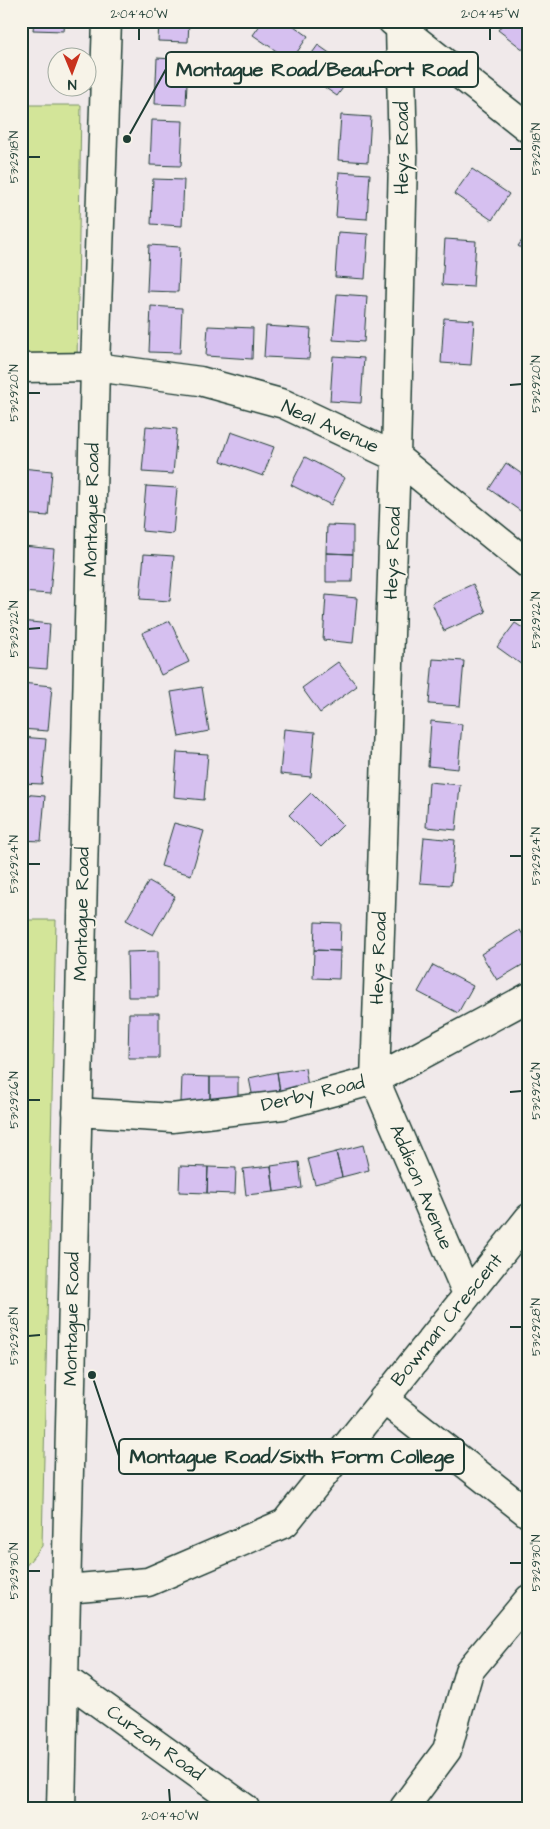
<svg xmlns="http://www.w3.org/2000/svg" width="550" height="1829" font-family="'Architects Daughter',sans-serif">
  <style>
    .green { fill: #d3e599; stroke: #799166 }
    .building { fill: #d6c0f0; stroke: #1f3d34 }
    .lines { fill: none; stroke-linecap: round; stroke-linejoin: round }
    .minor-casing { stroke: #1f3d34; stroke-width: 31 }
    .tertiary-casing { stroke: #1f3d34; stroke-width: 31 }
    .minor { stroke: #f7f3e8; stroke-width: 28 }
    .tertiary { stroke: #f7f3e8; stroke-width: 28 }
    .ticks { fill: none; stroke: #1f3d34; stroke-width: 2 }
    .labels { text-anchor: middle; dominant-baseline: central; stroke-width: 4; stroke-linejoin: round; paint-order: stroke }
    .street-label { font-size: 19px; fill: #1f3d34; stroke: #f7f3e8 }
    .leader { fill: none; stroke: #1f3d34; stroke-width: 2 }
    .callout-dot { fill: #1f3d34; stroke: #f7f3e8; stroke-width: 2 }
    .callout { fill: #f7f3e8; stroke: #1f3d34; stroke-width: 2 }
    .callout-label { font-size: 20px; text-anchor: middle; font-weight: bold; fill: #1f3d34 }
    .neatline { fill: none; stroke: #1f3d34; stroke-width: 2 }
    .ticks-label { font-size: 12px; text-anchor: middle; fill: #1f3d34 }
  </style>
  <rect width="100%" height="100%" fill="#f0e9ea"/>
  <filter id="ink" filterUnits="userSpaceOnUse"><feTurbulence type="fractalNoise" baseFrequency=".02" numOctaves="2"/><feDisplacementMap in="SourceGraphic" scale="10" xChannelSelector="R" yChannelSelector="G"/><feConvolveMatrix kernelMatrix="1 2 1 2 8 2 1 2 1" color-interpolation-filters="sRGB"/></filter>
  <g filter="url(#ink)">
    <!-- green -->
    <path class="green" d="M 21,105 L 81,105 L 77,362 L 21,362 Z
      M 21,920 L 56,920 L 42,1546 L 21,1572 Z"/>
    <!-- building -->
    <path class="building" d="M 34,21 L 65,21 L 64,31 L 33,30 Z
      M 159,21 L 189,21 L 188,42 L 158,41 Z
      M 263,21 L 287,21 L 308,36 L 291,61 L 253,35 Z
      M 505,21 L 529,21 L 529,54 L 498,30 Z
      M 318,45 L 355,71 L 337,96 L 300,70 Z
      M 157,58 L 188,60 L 186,105 L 155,104 Z
      M 341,115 L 371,117 L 368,162 L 338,160 Z
      M 152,120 L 183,121 L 181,166 L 150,165 Z
      M 472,169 L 509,194 L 492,220 L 454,194 Z
      M 339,172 L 370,174 L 367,219 L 336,217 Z
      M 153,179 L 184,180 L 182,226 L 151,224 Z
      M 529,231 L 529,253 L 518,246 Z
      M 338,232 L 368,234 L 365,279 L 335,277 Z
      M 445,239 L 476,241 L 473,287 L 442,285 Z
      M 149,245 L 180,247 L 178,292 L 147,291 Z
      M 337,294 L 367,296 L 364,342 L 333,340 Z
      M 151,306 L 182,308 L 180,353 L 149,352 Z
      M 444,318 L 474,320 L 471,365 L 441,363 Z
      M 208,326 L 253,328 L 252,359 L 206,356 Z
      M 266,326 L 311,329 L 309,359 L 264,357 Z
      M 333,356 L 364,358 L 361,403 L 330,401 Z
      M 146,426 L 177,429 L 173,474 L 142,472 Z
      M 231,432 L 274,447 L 263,476 L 221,461 Z
      M 305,457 L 345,478 L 331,505 L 291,485 Z
      M 506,463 L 529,479 L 529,511 L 526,515 L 489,489 Z
      M 21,468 L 52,471 L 48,516 L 21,514 Z
      M 146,486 L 177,488 L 173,534 L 142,531 Z
      M 327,525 L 353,526 L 353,554 L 326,553 Z
      M 23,546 L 54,549 L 50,594 L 21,592 Z
      M 326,553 L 353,554 L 352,582 L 326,582 Z
      M 144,554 L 174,556 L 170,601 L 140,599 Z
      M 473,584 L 486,612 L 444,631 L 432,603 Z
      M 326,595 L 357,598 L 353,643 L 323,640 Z
      M 21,621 L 50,624 L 47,669 L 21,667 Z
      M 170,621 L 189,662 L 161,675 L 142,633 Z
      M 515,623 L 529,632 L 529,670 L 497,647 Z
      M 433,659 L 464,661 L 460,706 L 429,704 Z
      M 338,662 L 357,686 L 320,713 L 302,688 Z
      M 21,683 L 52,686 L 48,731 L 21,729 Z
      M 202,687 L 209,731 L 179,737 L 171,692 Z
      M 431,721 L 462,724 L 458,769 L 428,766 Z
      M 284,729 L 315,732 L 311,777 L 280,774 Z
      M 21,737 L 46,739 L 42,784 L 21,783 Z
      M 177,752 L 208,754 L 204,800 L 174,797 Z
      M 429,782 L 460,785 L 456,830 L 426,827 Z
      M 311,793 L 343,825 L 321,847 L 289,815 Z
      M 21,794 L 45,796 L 41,841 L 21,840 Z
      M 174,823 L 204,831 L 191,875 L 161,866 Z
      M 424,837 L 455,840 L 451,885 L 420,883 Z
      M 149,881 L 175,896 L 153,935 L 126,920 Z
      M 315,922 L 341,923 L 340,951 L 314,950 Z
      M 520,930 L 529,945 L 529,961 L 497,980 L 481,954 Z
      M 314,950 L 340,951 L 339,979 L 313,978 Z
      M 158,951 L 158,997 L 128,997 L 127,952 Z
      M 433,965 L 473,986 L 458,1013 L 418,992 Z
      M 129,1013 L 159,1013 L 159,1058 L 128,1058 Z
      M 305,1068 L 309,1093 L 281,1098 L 277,1072 Z
      M 277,1072 L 281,1098 L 254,1103 L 249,1078 Z
      M 182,1076 L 210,1077 L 210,1102 L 181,1102 Z
      M 210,1077 L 238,1077 L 238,1103 L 210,1102 Z
      M 363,1145 L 369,1170 L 342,1177 L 336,1152 Z
      M 336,1152 L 342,1177 L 315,1184 L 308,1159 Z
      M 299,1162 L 302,1188 L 274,1192 L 271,1166 Z
      M 180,1166 L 208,1167 L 207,1193 L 179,1192 Z
      M 271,1166 L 274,1192 L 246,1195 L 243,1169 Z
      M 208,1167 L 236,1168 L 235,1194 L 207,1193 Z"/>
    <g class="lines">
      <!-- minor casing -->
      <g class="minor-casing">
        <path id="minor" d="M 400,26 L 403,158 L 396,457 L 375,1080 L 467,1294
          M 21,368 L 95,367 L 200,381 L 284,404 L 396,457 L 529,565
          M 77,1112 L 172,1118 L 283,1105 L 375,1080 L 529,997
          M 383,1399 L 529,1514
          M 66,1589 L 148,1582 L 285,1523 L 529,1218
          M 64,1678 L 245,1808
          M 61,1808 L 95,367 L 107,21
          M 404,1808 L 447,1750 L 469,1671 L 529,1599"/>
      </g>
      <!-- tertiary casing -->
      <g class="tertiary-casing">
        <path id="tertiary" d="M 392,21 L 529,129"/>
      </g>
      <!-- minor -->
      <use href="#minor" class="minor"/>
      <!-- tertiary -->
      <use href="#tertiary" class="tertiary"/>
    </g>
  </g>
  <!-- ticks -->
  <path class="ticks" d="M 139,28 L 139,40M 490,28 L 490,40M 510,149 L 522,149M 28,157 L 40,157M 510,385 L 522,384M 28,393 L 40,393M 510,620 L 522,620M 28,629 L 40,628M 510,856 L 522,856M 28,864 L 40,864M 510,1092 L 522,1091M 28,1100 L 40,1100M 510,1327 L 522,1327M 28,1336 L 40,1335M 510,1563 L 522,1563M 28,1571 L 40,1571M 169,1789 L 170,1802"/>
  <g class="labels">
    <!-- street labels -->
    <g class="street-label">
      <text transform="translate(402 148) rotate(-90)">Heys Road</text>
      <text transform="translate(330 427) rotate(24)">Neal Avenue</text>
      <text transform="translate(92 510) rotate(-89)">Montague Road</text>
      <text transform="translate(393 553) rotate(-88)">Heys Road</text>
      <text transform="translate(82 914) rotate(-89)">Montague Road</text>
      <text transform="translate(379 958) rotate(-88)">Heys Road</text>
      <text transform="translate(313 1094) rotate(-13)">Derby Road</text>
      <text transform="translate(421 1187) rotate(67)">Addison Avenue</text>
      <text transform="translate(72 1319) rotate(-89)">Montague Road</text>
      <text transform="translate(447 1320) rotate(-51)">Bowman Crescent</text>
      <text transform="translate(155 1743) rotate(36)">Curzon Road</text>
    </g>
  </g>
  <!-- callouts -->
  <path class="leader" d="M127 139L166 69M92 1375L119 1456"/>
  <g class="callout-dot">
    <circle cx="127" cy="139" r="5"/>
    <circle cx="92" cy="1375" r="5"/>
  </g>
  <g class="callout">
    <rect x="166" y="52" width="312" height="35" rx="5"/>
    <rect x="119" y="1439" width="345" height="35" rx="5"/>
  </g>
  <g class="callout-label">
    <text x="322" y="76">Montague Road/Beaufort Road</text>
    <text x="292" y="1463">Montague Road/Sixth Form College</text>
  </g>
  <!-- margin -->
  <rect width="550" height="1829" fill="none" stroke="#f7f3e8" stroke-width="55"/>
  <!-- north arrow -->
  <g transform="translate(72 72) rotate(179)"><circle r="24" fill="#f7f3e8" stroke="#a1aaa0"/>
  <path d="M0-4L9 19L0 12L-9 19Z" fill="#c8321e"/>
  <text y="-8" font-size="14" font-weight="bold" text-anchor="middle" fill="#1f3d34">N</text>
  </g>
  <rect x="28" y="28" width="494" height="1774" class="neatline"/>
  <g class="ticks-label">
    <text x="139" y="18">2°04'40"W</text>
    <text x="490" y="18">2°04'45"W</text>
    <text transform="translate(536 149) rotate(-90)" y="4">53°29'18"N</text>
    <text transform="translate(14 157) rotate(-90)" y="4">53°29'18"N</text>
    <text transform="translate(536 384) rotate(-90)" y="4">53°29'20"N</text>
    <text transform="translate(14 393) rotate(-90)" y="4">53°29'20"N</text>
    <text transform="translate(536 620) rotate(-90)" y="4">53°29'22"N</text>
    <text transform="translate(14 629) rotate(-90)" y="4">53°29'22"N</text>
    <text transform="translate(536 856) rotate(-90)" y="4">53°29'24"N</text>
    <text transform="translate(14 864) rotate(-90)" y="4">53°29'24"N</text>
    <text transform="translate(536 1091) rotate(-90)" y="4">53°29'26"N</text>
    <text transform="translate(14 1100) rotate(-90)" y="4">53°29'26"N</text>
    <text transform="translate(536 1327) rotate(-90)" y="4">53°29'28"N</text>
    <text transform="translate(14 1336) rotate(-90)" y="4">53°29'28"N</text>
    <text transform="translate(536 1563) rotate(-90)" y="4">53°29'30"N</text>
    <text transform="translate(14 1571) rotate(-90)" y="4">53°29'30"N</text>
    <text x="170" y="1820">2°04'40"W</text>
  </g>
</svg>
